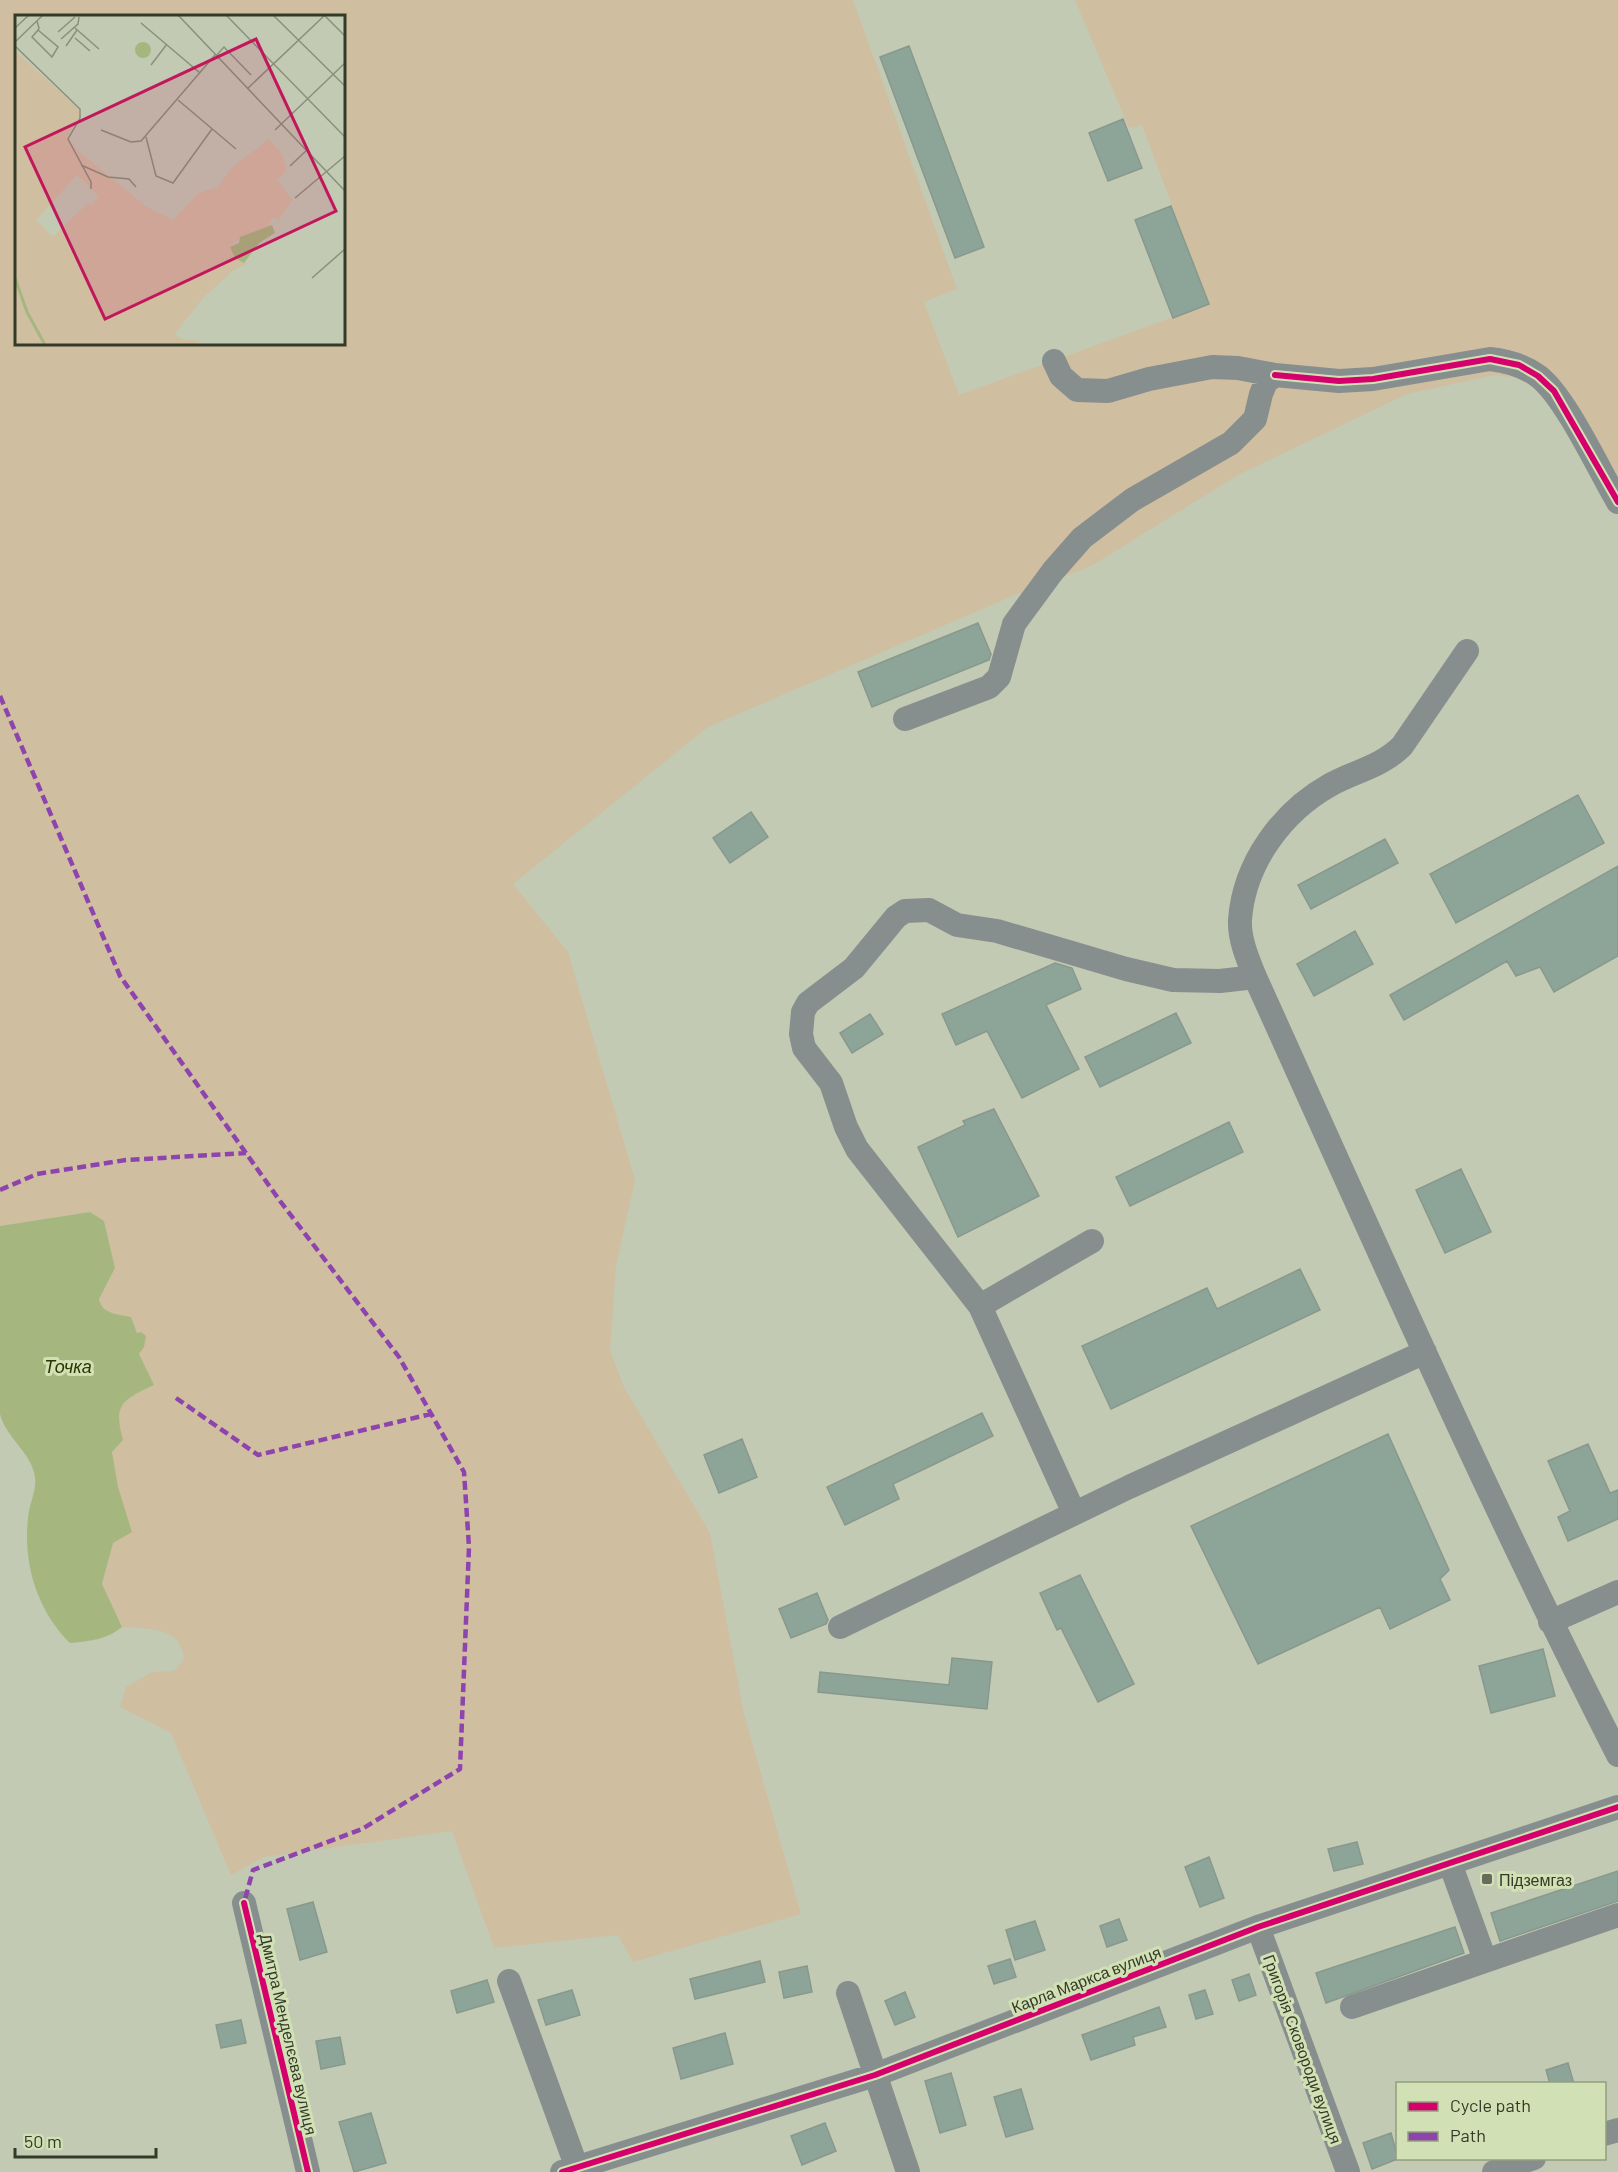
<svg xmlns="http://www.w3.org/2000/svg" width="1618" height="2172" font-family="Barlow,sans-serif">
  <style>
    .green { fill: #d0bea1; fill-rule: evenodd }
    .water { fill: #a5b77e }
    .building { fill: #8da598; stroke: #89988c; stroke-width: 1.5 }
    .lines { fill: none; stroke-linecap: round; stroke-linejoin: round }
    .minor { stroke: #878e8e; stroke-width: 24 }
    .quiet { stroke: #8e44ad; stroke-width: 4.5; stroke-dasharray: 9 4.5; stroke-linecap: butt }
    .cycleway-casing { stroke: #d2e1b5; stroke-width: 10 }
    .cycleway { stroke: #d6006c; stroke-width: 6 }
    .poi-dot { fill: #666c59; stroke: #d2e1b5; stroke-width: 2 }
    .labels { text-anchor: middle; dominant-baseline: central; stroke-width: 6; stroke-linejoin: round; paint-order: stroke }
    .poi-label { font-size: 16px; fill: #343a28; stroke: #d2e1b5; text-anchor: start }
    .street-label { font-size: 16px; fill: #343a28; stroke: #d2e1b5 }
    .water-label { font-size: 18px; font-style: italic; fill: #293600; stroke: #d2e1b5 }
    .inset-river { fill: none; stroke: #a5b77e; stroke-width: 3 }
    .inset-road { fill: none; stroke: #89907b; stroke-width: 1.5 }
    .view { fill: #c2185b; fill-opacity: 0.15; stroke: #c2185b; stroke-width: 3 }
    .inset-edge { fill: none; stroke: #343a28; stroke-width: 3 }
  </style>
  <rect width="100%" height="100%" fill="#c2cab3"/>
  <!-- green -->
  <path class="green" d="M 0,0 L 853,0 L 957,289 L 924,302 L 959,395 L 1209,304 L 1142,125 L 1129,128 L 1075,0 L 1618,0 L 1618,477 L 1574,401 L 1521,378 L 1495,375 L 1407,394 L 1238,475 L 1093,565 L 1008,598 L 708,727 L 513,884 L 568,952 L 635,1180 L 616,1266 L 610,1350 L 624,1387 L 710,1533 L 744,1714 L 801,1914 L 633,1962 L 618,1935 L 494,1948 L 452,1831 L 264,1857 L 231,1875 L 171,1733 L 120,1707 L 126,1687 L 152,1672 L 174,1671 L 184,1659 C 181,1626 149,1629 122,1627 L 102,1584 C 116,1542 119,1495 112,1452 L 122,1440 C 113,1404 122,1400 154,1385 L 139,1354 L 137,1333 L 131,1317 C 117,1314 102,1314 99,1299 L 115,1268 L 104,1221 L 90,1212 L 0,1226 ZM 16,16 L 344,16 L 344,344 L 16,344 Z"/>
  <!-- water -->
  <path class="water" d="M 90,1212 L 104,1221 L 115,1268 L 99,1299 C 102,1314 117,1314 131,1317 L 137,1333 L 141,1332 L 146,1336 L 144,1347 L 139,1354 L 154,1385 C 122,1400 113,1404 123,1440 L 112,1452 L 118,1487 L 132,1532 L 113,1543 L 102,1584 L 122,1627 C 106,1640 90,1641 70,1643 C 37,1610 23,1564 28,1518 C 29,1505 37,1489 35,1477 C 32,1453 6,1438 0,1414 L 0,1226 Z"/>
  <!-- building -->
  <path class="building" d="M 909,46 L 984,247 L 955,258 L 880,57 Z
    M 1123,119 L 1142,168 L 1108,181 L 1089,133 Z
    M 1171,206 L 1209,304 L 1173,318 L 1135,220 Z
    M 978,623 L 991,654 L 989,660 L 872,707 L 858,672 Z
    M 1578,795 L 1604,843 L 1456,923 L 1430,874 Z
    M 751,812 L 768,837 L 730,863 L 713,838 Z
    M 1385,839 L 1398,863 L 1311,909 L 1298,885 Z
    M 1618,866 L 1618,956 L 1554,992 L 1540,967 L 1516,976 L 1507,961 L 1404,1020 L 1390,995 Z
    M 1355,931 L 1373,964 L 1314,996 L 1297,964 Z
    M 1055,963 L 1072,968 L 1081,989 L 1046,1005 L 1079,1069 L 1022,1098 L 987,1031 L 956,1045 L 942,1014 Z
    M 1176,1013 L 1191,1043 L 1100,1087 L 1085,1057 Z
    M 870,1014 L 883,1034 L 852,1053 L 840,1033 Z
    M 994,1109 L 1039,1196 L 958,1237 L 918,1147 L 965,1125 L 963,1121 Z
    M 1229,1122 L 1243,1152 L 1130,1206 L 1116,1177 Z
    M 1461,1169 L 1491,1232 L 1445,1253 L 1416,1190 Z
    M 1300,1269 L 1320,1310 L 1111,1409 L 1082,1346 L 1207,1288 L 1217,1309 Z
    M 982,1413 L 993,1436 L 893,1484 L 899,1499 L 845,1525 L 827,1487 Z
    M 1388,1434 L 1449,1570 L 1440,1579 L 1450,1600 L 1390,1629 L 1380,1607 L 1258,1664 L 1191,1526 Z
    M 742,1439 L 757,1477 L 719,1493 L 704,1455 Z
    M 1588,1444 L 1610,1493 L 1618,1490 L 1618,1519 L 1568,1541 L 1558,1517 L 1570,1511 L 1548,1461 Z
    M 1080,1575 L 1134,1684 L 1098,1702 L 1061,1628 L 1057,1630 L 1040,1593 Z
    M 817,1593 L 828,1620 L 826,1624 L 791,1638 L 779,1609 Z
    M 1543,1649 L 1555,1696 L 1491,1713 L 1479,1666 Z
    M 952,1658 L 992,1662 L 987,1709 L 818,1692 L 820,1672 L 949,1685 Z
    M 1357,1842 L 1363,1864 L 1334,1871 L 1328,1849 Z
    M 1209,1857 L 1224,1898 L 1200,1907 L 1185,1867 Z
    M 1618,1871 L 1618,1901 L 1500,1941 L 1491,1913 Z
    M 313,1902 L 327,1952 L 300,1960 L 287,1909 Z
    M 1119,1919 L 1127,1940 L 1107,1947 L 1100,1926 Z
    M 1035,1921 L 1045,1950 L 1015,1960 L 1006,1930 Z
    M 1455,1927 L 1464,1953 L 1326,2003 L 1316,1973 Z
    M 1010,1959 L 1016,1977 L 994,1984 L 988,1966 Z
    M 760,1961 L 765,1982 L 695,1999 L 690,1979 Z
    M 807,1966 L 812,1992 L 784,1998 L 779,1972 Z
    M 1249,1974 L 1256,1995 L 1239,2001 L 1232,1980 Z
    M 487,1980 L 494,2002 L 457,2013 L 451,1991 Z
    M 572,1990 L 580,2015 L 546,2025 L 538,2000 Z
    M 1205,1990 L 1213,2014 L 1196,2019 L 1189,1995 Z
    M 905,1992 L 915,2017 L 895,2025 L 885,2001 Z
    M 1159,2007 L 1166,2027 L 1133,2037 L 1135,2045 L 1091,2060 L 1082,2035 Z
    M 241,2020 L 246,2043 L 221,2048 L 216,2025 Z
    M 725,2033 L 733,2064 L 681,2079 L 673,2048 Z
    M 340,2037 L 345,2064 L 321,2069 L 316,2041 Z
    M 1568,2063 L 1574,2084 L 1550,2084 L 1546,2070 Z
    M 951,2073 L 966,2125 L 940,2133 L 925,2081 Z
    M 1021,2089 L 1033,2129 L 1006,2137 L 994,2097 Z
    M 371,2113 L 386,2163 L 354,2172 L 339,2122 Z
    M 825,2123 L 836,2151 L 802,2165 L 791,2136 Z
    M 1391,2133 L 1398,2158 L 1400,2158 L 1372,2169 L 1363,2143 Z"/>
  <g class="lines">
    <!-- minor -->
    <path class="minor" d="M 1054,361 L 1061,376 L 1077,390 L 1108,391 L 1149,379 L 1212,367 L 1238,368 L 1275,375 L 1339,381 L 1373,379 L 1490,359 C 1508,361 1523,365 1538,376 C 1565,396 1599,470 1618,502
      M 1467,651 L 1402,746 C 1381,767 1355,771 1330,785 C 1282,812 1244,863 1240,920 C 1239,939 1248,960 1255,977 C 1373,1238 1488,1500 1618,1755
      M 905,719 L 989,687 L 999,677 L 1014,624 L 1053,571 L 1082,538 L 1132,500 L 1231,443 L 1255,419 L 1261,394 L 1266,382 L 1275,375
      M 980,1306 L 1092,1241
      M 1074,1513 L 980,1306 L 857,1149 L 846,1127 L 831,1083 L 804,1048 L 801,1034 L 803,1012 L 808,1003 L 854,968 L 896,917 L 905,911 L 929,910 L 957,925 L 997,931 L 1126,969 L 1173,980 L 1220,981 L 1255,977
      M 1550,1622 L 1618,1592
      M 840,1627 L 1129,1487 L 1425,1352
      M 1450,1863 L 1485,1960
      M 244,1903 L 308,2172
      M 1258,1927 L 1348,2172
      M 509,1981 L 577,2168
      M 848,1993 L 908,2172
      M 1352,2007 L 1618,1915
      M 1604,2134 L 1618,2130
      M 562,2172 L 875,2075 L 1258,1927 L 1618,1807
      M 1494,2172 L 1534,2158"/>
    <!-- quiet -->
    <path class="quiet" d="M 0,696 L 120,976 L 280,1201 L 399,1357 L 464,1472 L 469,1547 L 460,1769 L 362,1829 L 253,1870 L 244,1903
      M 0,1190 L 37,1174 L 126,1160 L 246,1153
      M 176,1398 L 258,1455 L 431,1414"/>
    <!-- cycleway casing -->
    <g class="cycleway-casing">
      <path id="cycleway" d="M 1275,375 L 1339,381 L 1373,379 L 1490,359 L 1519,365 L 1538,376 L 1554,391 L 1618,502
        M 244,1903 L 308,2172
        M 562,2172 L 875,2075 L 1258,1927 L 1618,1807"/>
    </g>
    <!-- cycleway -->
    <use href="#cycleway" class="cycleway"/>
  </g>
  <!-- markers -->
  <rect class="poi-dot" x="1481" y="1873" width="12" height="12" rx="3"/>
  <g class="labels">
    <!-- poi labels -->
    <g class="poi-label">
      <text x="1499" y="1879">Підземгаз</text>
    </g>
    <!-- street labels -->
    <g class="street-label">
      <text transform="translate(1086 1979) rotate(-21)">Карла Маркса вулиця</text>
      <text transform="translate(289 2034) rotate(77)">Дмитра Менделєєва вулиця</text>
      <text transform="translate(1303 2049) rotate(70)">Григорія Сковороди вулиця</text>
    </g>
    <!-- water labels -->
    <g class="water-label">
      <text x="68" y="1366">Точка</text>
    </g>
  </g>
  <!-- overview -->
  <g transform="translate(15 15)">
    <rect width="330" height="330" fill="#c2cab3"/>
    <path d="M 0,36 L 63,93 L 65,101 L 52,122 L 62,135 L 132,192 L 158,205 L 184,178 L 203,172 L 218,152 L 254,124 L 267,139 L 272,155 L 262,165 L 278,186 L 266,200 L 265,206 L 257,202 L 253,214 L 227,222 L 215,232 L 220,243 L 232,249 L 219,255 L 188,283 L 160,319 L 166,324 L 185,326 L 181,330 L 0,330 ZM 62,160 L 84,182 L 76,190 L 73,188 L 38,222 L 21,205 Z" fill="#d0bea1" fill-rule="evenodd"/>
    <path d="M120 35a8 8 0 1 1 16 0a8 8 0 1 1-16 0ZM 257,210 L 260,218 L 244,228 L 229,248 L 220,243 L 215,232 L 224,228 L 225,222 Z" fill="#a5b77e"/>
    <path class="inset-river" d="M 0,263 L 12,297 L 30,330"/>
    <path class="inset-road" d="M 163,0 L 330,176M 211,0 L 330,122M 258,0 L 330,71M 309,0 L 330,21M 22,6 L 24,13 L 23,15 L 17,22 L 37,42 L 43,32 L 23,15M 126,8 L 185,58M 0,13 L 14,0M 60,13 L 84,34M 43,17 L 60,2M 60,23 L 75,36M 46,24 L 63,9 L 64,2M 0,27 L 28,0M 0,31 L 65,94 L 65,103 L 53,124 L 76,167 L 76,174M 51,31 L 62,15M 201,41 L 209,32 L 236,60M 136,50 L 152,29M 232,74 L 310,0M 163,85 L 221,134M 86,115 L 116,127 L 126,126 L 200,40M 260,115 L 330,48M 131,122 L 141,161 L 158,168 L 197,114M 66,150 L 93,162 L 114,164 L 121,172M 275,151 L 292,135M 280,183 L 330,141M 297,263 L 330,234"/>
    <path class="view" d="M 241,24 L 321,196 L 90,304 L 10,132 Z"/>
    <rect width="330" height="330" class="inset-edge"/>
  </g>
  <!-- legend -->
  <rect x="1396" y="2082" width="210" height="78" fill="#d2e1b5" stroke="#939e7d" stroke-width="1.5"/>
  <rect x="1408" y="2102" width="30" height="9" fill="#d6006c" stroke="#939e7d" stroke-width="1.5"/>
  <text x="1450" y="2112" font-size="18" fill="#343a28">Cycle path</text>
  <rect x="1408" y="2132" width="30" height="9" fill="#8e44ad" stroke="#939e7d" stroke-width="1.5"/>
  <text x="1450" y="2142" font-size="18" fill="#343a28">Path</text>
  <!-- scale -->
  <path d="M15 2148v9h141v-9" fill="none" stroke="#343a28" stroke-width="3"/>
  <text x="24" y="2148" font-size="18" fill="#343a28" stroke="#d2e1b5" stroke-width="4.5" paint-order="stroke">50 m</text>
</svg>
